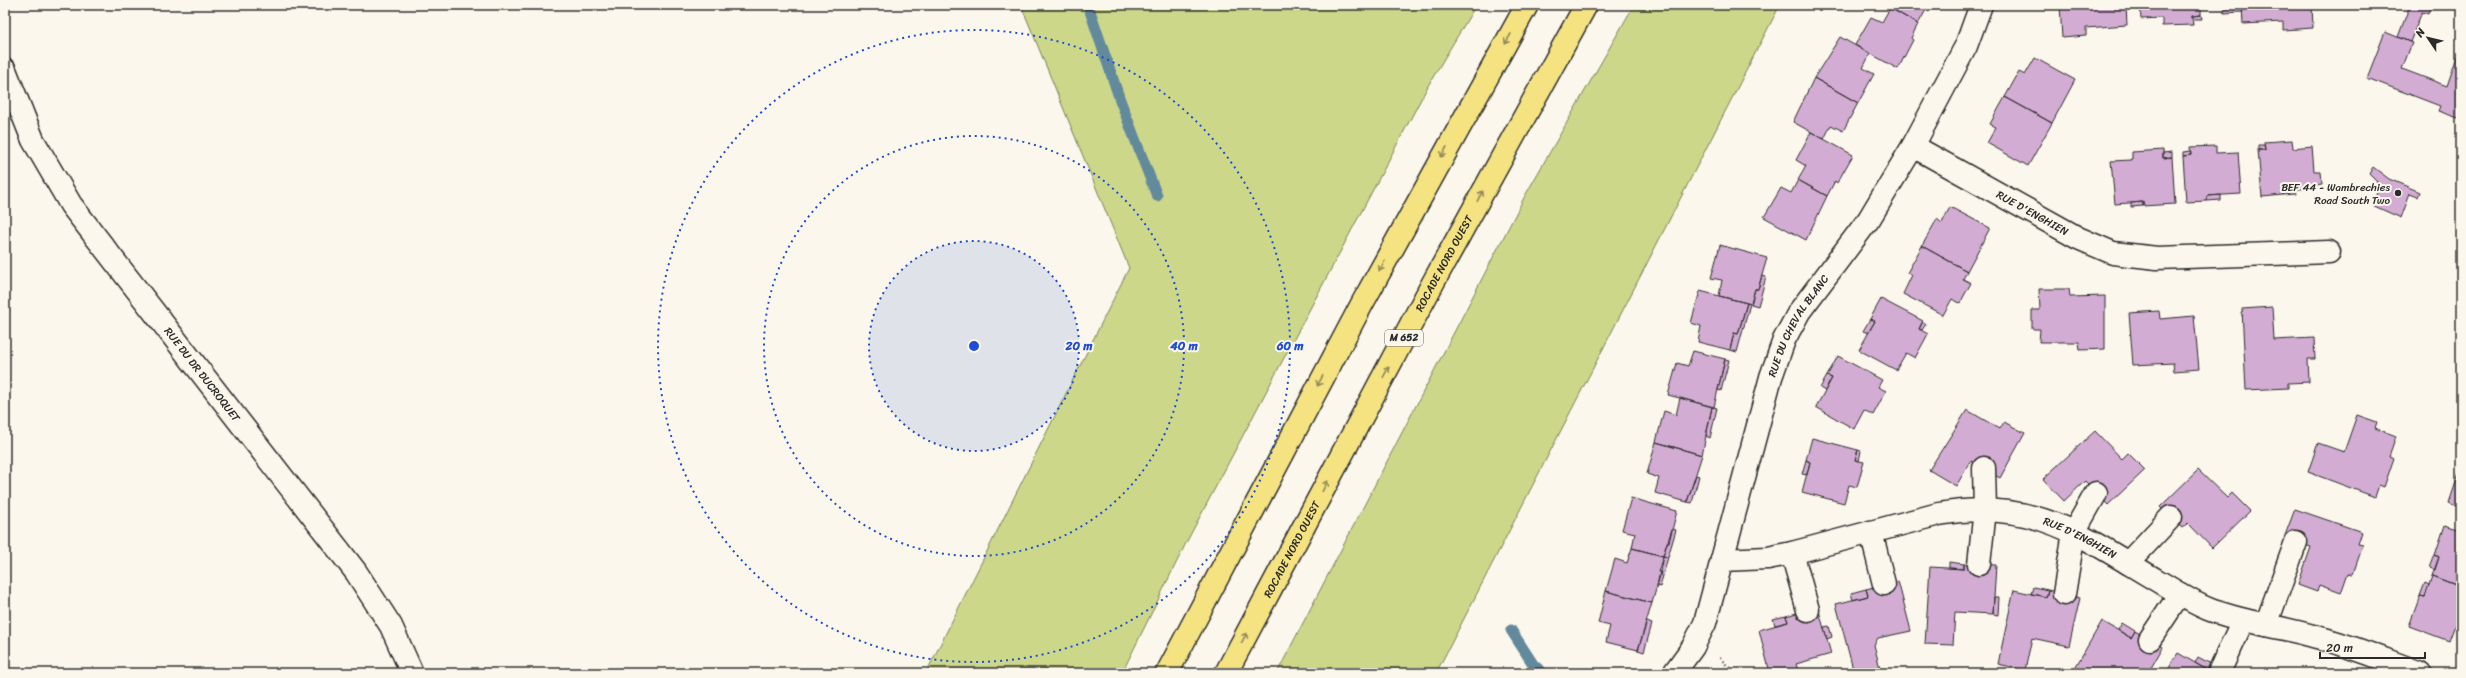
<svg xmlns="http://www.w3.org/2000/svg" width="2466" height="678" font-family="Sriracha,sans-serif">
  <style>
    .green { fill: #ccd78a; stroke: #7c815a }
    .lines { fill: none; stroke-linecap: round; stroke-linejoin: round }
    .stream { stroke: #628a9c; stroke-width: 11 }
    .building { fill: #d3acd4; stroke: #2b2b2b }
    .minor-casing { stroke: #2b2b2b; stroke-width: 25 }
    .highway-casing { stroke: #2b2b2b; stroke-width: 25 }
    .path { stroke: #2b2b2b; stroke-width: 2.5; stroke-dasharray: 1 3; stroke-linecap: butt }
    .minor { stroke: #fbf7ec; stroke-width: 22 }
    .highway { stroke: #f5e382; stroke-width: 22 }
    .oneway { stroke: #908756 }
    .ring { fill: none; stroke: #1d4ed8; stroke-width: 2; stroke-dasharray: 2 4 }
    .poi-dot { fill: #2b2b2b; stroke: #fbf7ec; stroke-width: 1.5 }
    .labels { text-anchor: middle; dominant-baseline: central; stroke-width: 4; stroke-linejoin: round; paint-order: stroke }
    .shield { fill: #fbf7ec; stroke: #696865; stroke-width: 1 }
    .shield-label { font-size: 10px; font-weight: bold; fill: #2b2b2b }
    .poi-label { font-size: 11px; fill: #2b2b2b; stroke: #fbf7ec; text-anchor: end }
    .street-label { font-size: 11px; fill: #2b2b2b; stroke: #fbf7ec }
    .centre { fill: #1d4ed8; stroke: #fbf7ec; stroke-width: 2 }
    .ring-label { font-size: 12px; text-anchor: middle; font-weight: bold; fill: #1d4ed8; stroke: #fbf7ec; stroke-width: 4; stroke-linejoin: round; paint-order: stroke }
  </style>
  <rect width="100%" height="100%" fill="#fbf7ec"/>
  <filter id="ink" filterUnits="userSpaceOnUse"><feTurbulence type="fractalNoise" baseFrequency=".025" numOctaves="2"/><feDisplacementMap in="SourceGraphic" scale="8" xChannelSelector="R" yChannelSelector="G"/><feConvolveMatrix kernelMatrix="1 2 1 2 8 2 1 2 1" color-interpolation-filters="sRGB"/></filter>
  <g filter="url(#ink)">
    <!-- green -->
    <path class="green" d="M 1021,5 L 1476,5 L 1429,84 L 1186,543 L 1122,673 L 926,673 L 1129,268 Z
      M 1634,5 L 1780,5 L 1436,673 L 1277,673 L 1526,194 Z"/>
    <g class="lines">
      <!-- stream -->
      <path class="stream" d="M 1088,5 L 1120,100 L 1157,196
        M 1511,630 L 1533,664 L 1543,673"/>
    </g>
    <!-- building -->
    <path class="building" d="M 1891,5 L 1932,5 L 1928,12 L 1926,10 L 1918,24 L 1890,8 Z
      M 2060,5 L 2126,5 L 2127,25 L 2086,28 L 2086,36 L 2062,38 Z
      M 2140,5 L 2201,5 L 2201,15 L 2192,16 L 2193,25 L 2162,26 L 2162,18 L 2141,19 Z
      M 2223,5 L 2312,5 L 2313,28 L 2283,30 L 2283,22 L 2243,24 L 2242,7 L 2224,8 Z
      M 2410,5 L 2432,5 L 2428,14 L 2422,12 L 2410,42 L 2398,37 Z
      M 2242,7 L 2243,12 L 2224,13 L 2224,8 Z
      M 1890,8 L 1918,24 L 1911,38 L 1913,40 L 1898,69 L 1855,45 L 1871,17 L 1882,22 Z
      M 2201,15 L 2202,19 L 2192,19 L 2192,16 Z
      M 2385,32 L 2412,43 L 2402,69 L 2447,86 L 2461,45 L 2461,119 L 2438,111 L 2440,106 L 2367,78 Z
      M 1840,37 L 1870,54 L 1863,68 L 1874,74 L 1858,103 L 1814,78 Z
      M 2035,58 L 2075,80 L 2052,123 L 2005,97 L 2019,72 L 2025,75 Z
      M 1814,78 L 1858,103 L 1843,131 L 1831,125 L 1824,139 L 1793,122 Z
      M 2005,97 L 2052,123 L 2028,166 L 1987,143 L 1996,127 L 1990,124 Z
      M 1811,132 L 1853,155 L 1837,183 L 1835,181 L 1827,196 L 1798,180 L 1806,166 L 1796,160 Z
      M 2292,140 L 2293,148 L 2312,146 L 2314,171 L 2321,171 L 2322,184 L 2315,185 L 2315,188 L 2283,190 L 2283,195 L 2262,197 L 2258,150 L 2265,150 L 2264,142 Z
      M 2258,145 L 2264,145 L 2265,150 L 2258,150 Z
      M 2216,146 L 2216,153 L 2238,152 L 2241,194 L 2207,196 L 2207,201 L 2186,202 L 2183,156 L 2191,155 L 2190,147 Z
      M 2163,150 L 2163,158 L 2172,157 L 2175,204 L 2143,206 L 2143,202 L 2115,204 L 2111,161 L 2132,160 L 2132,152 Z
      M 2190,151 L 2191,155 L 2183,156 L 2183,152 Z
      M 2172,152 L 2172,157 L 2163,158 L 2163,153 Z
      M 2373,167 L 2389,179 L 2420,192 L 2418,197 L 2410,194 L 2401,218 L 2372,205 L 2380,185 L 2369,174 Z
      M 1798,180 L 1827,196 L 1806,240 L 1764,217 L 1781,188 L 1791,193 Z
      M 2296,189 L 2296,194 L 2283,195 L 2283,190 Z
      M 2221,195 L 2221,200 L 2207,201 L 2207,196 Z
      M 2143,202 L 2143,206 L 2131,207 L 2131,203 Z
      M 1950,207 L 1990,228 L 1967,271 L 1922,246 L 1937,219 L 1942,223 Z
      M 1720,245 L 1767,258 L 1758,289 L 1755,289 L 1751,304 L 1719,296 L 1722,280 L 1711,278 Z
      M 1922,246 L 1967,271 L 1963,279 L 1971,283 L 1960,303 L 1952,299 L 1943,315 L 1903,294 L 1912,275 L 1907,273 Z
      M 1762,276 L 1766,277 L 1758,306 L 1751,304 L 1755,289 L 1758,289 Z
      M 2039,289 L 2069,289 L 2070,297 L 2105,296 L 2105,349 L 2080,350 L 2079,342 L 2039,342 L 2040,329 L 2032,329 L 2032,310 L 2040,310 Z
      M 1700,291 L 1747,303 L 1738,334 L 1734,333 L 1730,350 L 1698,342 L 1701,326 L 1691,323 Z
      M 1881,299 L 1923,321 L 1919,329 L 1928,334 L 1915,358 L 1906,353 L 1896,370 L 1859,350 L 1875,321 L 1870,319 Z
      M 1747,303 L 1750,304 L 1737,352 L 1730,350 L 1734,333 L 1738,334 Z
      M 2272,307 L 2274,340 L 2314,338 L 2315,359 L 2308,359 L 2309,382 L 2288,383 L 2288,388 L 2246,390 L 2242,309 Z
      M 2159,311 L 2160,319 L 2194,316 L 2199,369 L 2174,371 L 2173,363 L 2133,365 L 2129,313 Z
      M 1870,319 L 1875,321 L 1868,333 L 1863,331 Z
      M 1923,321 L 1926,324 L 1922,330 L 1919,329 Z
      M 1693,351 L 1725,359 L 1714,407 L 1668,395 L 1677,363 L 1688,366 Z
      M 1838,356 L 1882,380 L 1878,387 L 1886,391 L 1873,415 L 1864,410 L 1854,429 L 1816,407 L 1832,378 L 1827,376 Z
      M 1725,359 L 1729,360 L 1721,391 L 1718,390 Z
      M 1827,376 L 1832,378 L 1825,391 L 1820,388 Z
      M 1680,398 L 1712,407 L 1702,455 L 1656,442 L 1664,411 L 1676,415 Z
      M 1712,407 L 1717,408 L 1710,438 L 1706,436 Z
      M 1967,410 L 2000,429 L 2004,422 L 2025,433 L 2000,478 L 1971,461 L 1956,486 L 1929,470 Z
      M 2357,415 L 2377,422 L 2375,428 L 2396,436 L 2389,456 L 2394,458 L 2384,487 L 2379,485 L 2375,497 L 2308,472 L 2318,443 L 2344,452 Z
      M 2095,431 L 2122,459 L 2128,453 L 2145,470 L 2108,505 L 2085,481 L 2064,501 L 2043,479 Z
      M 1812,438 L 1858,450 L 1855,460 L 1864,462 L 1857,487 L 1849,485 L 1844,503 L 1802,492 L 1810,462 L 1806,460 Z
      M 1656,442 L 1702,455 L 1687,502 L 1655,493 L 1659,478 L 1647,474 Z
      M 1858,450 L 1861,451 L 1859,461 L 1855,460 Z
      M 1806,460 L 1810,462 L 1807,475 L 1802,474 Z
      M 2198,470 L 2227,498 L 2232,493 L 2250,511 L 2212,548 L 2188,523 L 2182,528 L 2160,507 Z
      M 2459,473 L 2461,474 L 2461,508 L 2449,503 Z
      M 1696,475 L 1699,476 L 1692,503 L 1687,502 Z
      M 1631,498 L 1677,511 L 1669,542 L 1667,542 L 1663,556 L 1632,548 L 1635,533 L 1622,530 Z
      M 2295,509 L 2362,532 L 2358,544 L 2363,545 L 2353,574 L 2348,573 L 2341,593 L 2319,585 L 2317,592 L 2298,585 L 2311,547 L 2284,538 Z
      M 2445,525 L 2461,530 L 2461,587 L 2432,576 L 2439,557 L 2435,555 Z
      M 1672,529 L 1676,530 L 1668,557 L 1663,556 Z
      M 1632,548 L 1663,556 L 1658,572 L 1661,572 L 1652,603 L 1606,591 L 1615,559 L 1627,563 Z
      M 2435,555 L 2439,557 L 2435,570 L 2430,568 Z
      M 1663,556 L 1668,557 L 1660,587 L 1657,586 Z
      M 1949,562 L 1964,564 L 1964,569 L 1949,568 Z
      M 1964,564 L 1996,565 L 1993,614 L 1955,612 L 1953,645 L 1925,644 L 1930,567 L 1964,569 Z
      M 2432,576 L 2461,587 L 2461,623 L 2456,622 L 2449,641 L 2409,626 L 2420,596 L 2425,597 Z
      M 1898,581 L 1911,631 L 1878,638 L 1874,645 L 1881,672 L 1854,673 L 1836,604 L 1868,596 L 1866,589 Z
      M 2425,583 L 2429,585 L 2425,597 L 2420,596 Z
      M 2033,587 L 2048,590 L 2046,597 L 2031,594 Z
      M 1866,589 L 1868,596 L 1853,600 L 1851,593 Z
      M 2014,590 L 2046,597 L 2048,590 L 2080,598 L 2069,646 L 2032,638 L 2025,670 L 1998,664 Z
      M 1606,591 L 1652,603 L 1638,650 L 1606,642 L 1610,626 L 1598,623 Z
      M 1994,597 L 1999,597 L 1998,615 L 1993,614 Z
      M 1818,607 L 1831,654 L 1796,664 L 1799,673 L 1770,673 L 1759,630 L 1788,622 L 1786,616 Z
      M 1786,616 L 1788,622 L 1775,625 L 1773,619 Z
      M 2102,621 L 2131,638 L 2135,631 L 2163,647 L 2148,673 L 2072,673 Z
      M 1647,622 L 1652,624 L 1644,652 L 1638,650 Z
      M 2122,623 L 2135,631 L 2131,638 L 2118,630 Z
      M 1829,626 L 1832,637 L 1827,639 L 1824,627 Z
      M 2178,653 L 2207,670 L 2211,664 L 2225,673 L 2166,673 Z
      M 2198,657 L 2211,664 L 2207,670 L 2195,663 Z"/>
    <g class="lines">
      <!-- minor casing -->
      <g class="minor-casing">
        <g id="minor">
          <path id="s1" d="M 5,70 L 33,140 L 71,205 L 356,572 L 391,626 L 412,673"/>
          <path id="s2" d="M 1913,146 L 2078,238 L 2113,253 L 2157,258 L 2329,252"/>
          <path d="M 1871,532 L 1884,584"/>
          <path d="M 1792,553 L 1808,610"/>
          <path id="s3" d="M 1722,560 L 1768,558 L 1792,553 L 1939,514 C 2034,498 2080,535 2158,581 C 2174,590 2190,602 2208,609 C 2241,622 2278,626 2313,636 C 2350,645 2385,660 2421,673"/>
          <path d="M 2128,563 L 2171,517"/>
          <path d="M 1979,564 L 1985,510 L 1984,468"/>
          <path d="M 2064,594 L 2074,532 L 2096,493"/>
          <path d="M 2266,625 L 2296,542"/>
          <path d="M 2150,639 L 2180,594"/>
          <path d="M 2220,670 L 2243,620"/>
          <path id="s4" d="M 1674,673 L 1693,647 L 1705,623 L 1771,377 L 1784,340 L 1799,312 L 1869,219 L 1913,146 L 1966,46 L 1981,5"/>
        </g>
      </g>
      <!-- highway casing -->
      <g class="highway-casing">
        <g id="highway">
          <path d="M 1167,673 L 1363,302 L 1527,5"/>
          <path id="s5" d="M 1226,673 L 1434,281 L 1586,5"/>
        </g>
      </g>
      <!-- path -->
      <path class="path" d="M 1720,658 L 1734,673"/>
      <!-- minor -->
      <use href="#minor" class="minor"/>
      <!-- highway -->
      <use href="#highway" class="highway"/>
    </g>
    <!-- one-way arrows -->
    <defs><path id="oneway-shaft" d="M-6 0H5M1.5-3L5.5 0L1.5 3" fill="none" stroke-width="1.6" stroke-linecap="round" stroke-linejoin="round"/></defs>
    <g class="oneway">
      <use href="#oneway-shaft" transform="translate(1508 39) rotate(119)"/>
      <use href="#oneway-shaft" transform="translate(1444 152) rotate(119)"/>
      <use href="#oneway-shaft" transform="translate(1480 196) rotate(-62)"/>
      <use href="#oneway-shaft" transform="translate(1382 266) rotate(119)"/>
      <use href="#oneway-shaft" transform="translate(1386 372) rotate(-62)"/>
      <use href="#oneway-shaft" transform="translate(1320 381) rotate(118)"/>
      <use href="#oneway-shaft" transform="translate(1325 486) rotate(-62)"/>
      <use href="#oneway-shaft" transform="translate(1244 638) rotate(-62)"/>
    </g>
  </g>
  <!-- distance rings -->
  <circle cx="974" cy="346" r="105" fill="#1d4ed8" fill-opacity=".12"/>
  <g class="ring">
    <circle cx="974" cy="346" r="105"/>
    <circle cx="974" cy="346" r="210"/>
    <circle cx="974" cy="346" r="316"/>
  </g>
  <!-- markers -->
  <circle class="poi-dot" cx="2398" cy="193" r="4"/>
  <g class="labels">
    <!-- shield labels -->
    <rect class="shield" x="1385" y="330" width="38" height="16" rx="3"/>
    <g class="shield-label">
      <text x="1404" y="338">M 652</text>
    </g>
    <!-- poi labels -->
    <g class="poi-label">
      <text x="2390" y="187">BEF 44 - Wambrechies<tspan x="2390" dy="13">Road South Two</tspan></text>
    </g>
    <!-- street labels -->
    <g class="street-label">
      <text stroke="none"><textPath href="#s2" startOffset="137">RUE D'ENGHIEN</textPath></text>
      <text stroke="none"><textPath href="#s5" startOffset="464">ROCADE NORD OUEST</textPath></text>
      <text stroke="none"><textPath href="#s4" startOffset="372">RUE DU CHEVAL BLANC</textPath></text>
      <text stroke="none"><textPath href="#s1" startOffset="365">RUE DU DR DUCROQUET</textPath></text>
      <text stroke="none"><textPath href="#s3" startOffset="369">RUE D'ENGHIEN</textPath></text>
      <text stroke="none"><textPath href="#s5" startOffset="140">ROCADE NORD OUEST</textPath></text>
    </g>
  </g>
  <circle cx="974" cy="346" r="6" class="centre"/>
  <g class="ring-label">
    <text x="1079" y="350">20 m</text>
    <text x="1184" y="350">40 m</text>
    <text x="1290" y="350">60 m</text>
  </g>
  <!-- margin -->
  <rect width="2466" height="678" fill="none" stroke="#fbf7ec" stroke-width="20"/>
  <rect x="10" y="10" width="2446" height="658" fill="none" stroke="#2b2b2b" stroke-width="1.5" filter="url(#ink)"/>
  <!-- north arrow -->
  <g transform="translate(2428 38) rotate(305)" stroke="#fbf7ec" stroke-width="3" paint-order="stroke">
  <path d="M0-3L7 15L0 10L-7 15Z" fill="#2b2b2b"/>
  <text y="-6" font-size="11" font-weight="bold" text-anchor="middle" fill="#2b2b2b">N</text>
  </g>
  <!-- scale -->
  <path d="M2320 652v6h105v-6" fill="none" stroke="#2b2b2b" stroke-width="2"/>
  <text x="2326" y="652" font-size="12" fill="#2b2b2b" stroke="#fbf7ec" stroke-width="3" paint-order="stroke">20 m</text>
</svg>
